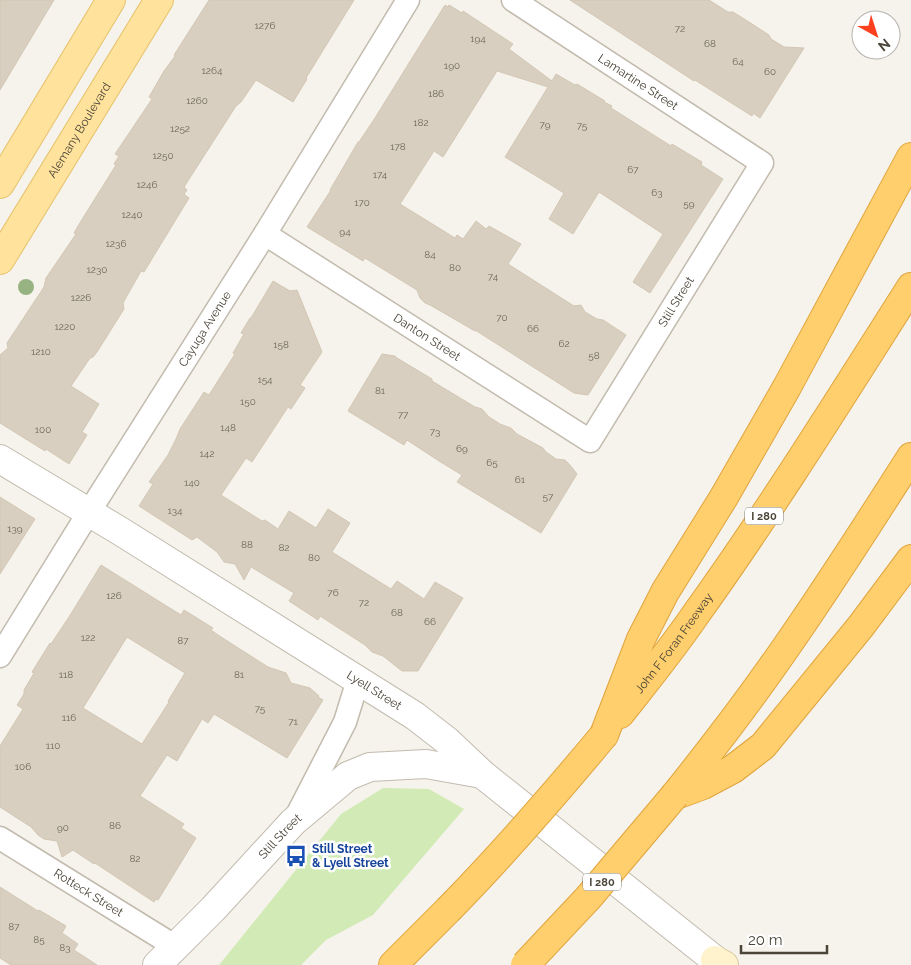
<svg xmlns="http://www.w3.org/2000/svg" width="911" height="965" font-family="Raleway,sans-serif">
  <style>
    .green { fill: #d2eab5 }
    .building { fill: #d8cfc1; stroke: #d3c7b4; fill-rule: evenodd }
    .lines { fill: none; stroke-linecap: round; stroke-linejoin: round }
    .minor-casing { stroke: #c2bbae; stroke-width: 25 }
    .tertiary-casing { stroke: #c2bbae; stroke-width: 30 }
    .secondary-casing { stroke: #d6c79b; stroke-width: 30 }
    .primary-casing { stroke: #e6c16a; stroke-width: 30 }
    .motorway-casing { stroke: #e0a43c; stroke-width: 30 }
    .minor { stroke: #fff; stroke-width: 22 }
    .tertiary { stroke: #fff; stroke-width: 28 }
    .secondary { stroke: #fff3cd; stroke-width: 28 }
    .primary { stroke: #ffe39c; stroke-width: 28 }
    .motorway { stroke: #ffcf6e; stroke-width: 28 }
    .motorway-bridge-casing { stroke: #e0a43c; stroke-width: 30; stroke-linecap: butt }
    .motorway-bridge { stroke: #ffcf6e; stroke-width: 28 }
    .tree { fill: #97b381 }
    .labels { text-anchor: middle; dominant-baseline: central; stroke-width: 5; stroke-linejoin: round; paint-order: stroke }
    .number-label { font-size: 10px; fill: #6e675b }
    .shield { fill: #fff; stroke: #817c74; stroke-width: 1 }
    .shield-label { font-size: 11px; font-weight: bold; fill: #4b4439 }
    .street-label { font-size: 12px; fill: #4b4439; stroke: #fff }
    .transit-label { font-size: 12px; font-weight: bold; fill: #164399; stroke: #fff; text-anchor: start }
  </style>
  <rect width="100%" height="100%" fill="#f6f3ec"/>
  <!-- green -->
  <path class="green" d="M 383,788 L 429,789 L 464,809 L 373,915 L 326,940 L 301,965 L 219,965 L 341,814 Z"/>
  <!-- building -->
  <path class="building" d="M 0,0 L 54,0 L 0,90 Z
    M 209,0 L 354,0 L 306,78 L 307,79 L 293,102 L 256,80 L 241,102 L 236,106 L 184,187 L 187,190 L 184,194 L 189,198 L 144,272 L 141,271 L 123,303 L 124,309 L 97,352 L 93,357 L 90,358 L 71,386 L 99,404 L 82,432 L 87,435 L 69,464 L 46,449 L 45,451 L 0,423 L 0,355 L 8,348 L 7,343 L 44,287 L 46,278 L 76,234 L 74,233 L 81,221 L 116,165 L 114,164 L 119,156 L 115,154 L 152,99 L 149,97 L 164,71 L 175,56 L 174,55 Z
    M 570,0 L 709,0 L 728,12 L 733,12 L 749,22 L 769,35 L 771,39 L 784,47 L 804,48 L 760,118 L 753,113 L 752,116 L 695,80 L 694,81 Z
    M 445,5 L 448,7 L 449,5 L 462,13 L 463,11 L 513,44 L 509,49 L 552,81 L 556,74 L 575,85 L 577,84 L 605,101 L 604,102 L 612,106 L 611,108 L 671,146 L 672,144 L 702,162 L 701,165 L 723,179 L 650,293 L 633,282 L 663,234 L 599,192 L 573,234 L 549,219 L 564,193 L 505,157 L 548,87 L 497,71 L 443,157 L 434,151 L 400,204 L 455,238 L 457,235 L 463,239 L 476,221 L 486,229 L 489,226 L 521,244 L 508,264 L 574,306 L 581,305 L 585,312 L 597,319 L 603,320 L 626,335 L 588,395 L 574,393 L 475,330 L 475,331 L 430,305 L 425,303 L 420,298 L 417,290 L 365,258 L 363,261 L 307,227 L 331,190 L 330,190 L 358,142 L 359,142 L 375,118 Z
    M 273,281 L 290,291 L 297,290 L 322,352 L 300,385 L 305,388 L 291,409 L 288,407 L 252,462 L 246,458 L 221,495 L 262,521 L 265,520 L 278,529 L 289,511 L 316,528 L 328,509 L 350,523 L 332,552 L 391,589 L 397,581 L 424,599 L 435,582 L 463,598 L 418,671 L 402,671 L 383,656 L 372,652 L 365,645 L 320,616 L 318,620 L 289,601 L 294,593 L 251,567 L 244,580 L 235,564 L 224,562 L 217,552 L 197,537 L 192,540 L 139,506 L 153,484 L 149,482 L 168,455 L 176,439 L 180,429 L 204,392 L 209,395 L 235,354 L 233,353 L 244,334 L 241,333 L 250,318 L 251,318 Z
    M 382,354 L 395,356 L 397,358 L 432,379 L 432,381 L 475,407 L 482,409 L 489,417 L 500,424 L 511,428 L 517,434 L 543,448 L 546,452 L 556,459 L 565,460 L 570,465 L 577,474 L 541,533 L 457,482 L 462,475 L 439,461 L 407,440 L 404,445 L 348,411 Z
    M 0,497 L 35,519 L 0,574 Z
    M 101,565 L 181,615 L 184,610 L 213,628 L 211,630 L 218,635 L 268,667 L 286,673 L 291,683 L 310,688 L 319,696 L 318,697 L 323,700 L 287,758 L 214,714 L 208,723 L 202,719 L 177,761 L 167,755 L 140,796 L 184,824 L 181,828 L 196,838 L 158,900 L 156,899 L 154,902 L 95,863 L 94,864 L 73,850 L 62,857 L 57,841 L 44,839 L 38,835 L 31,827 L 0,807 L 0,746 L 23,709 L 17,705 L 24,694 L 24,690 L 34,673 L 32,672 L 50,643 L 51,644 L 69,617 ZM 127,637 L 185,673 L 168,701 L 169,702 L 142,744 L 83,708 Z
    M 0,887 L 38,911 L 39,910 L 66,926 L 62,933 L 78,944 L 74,950 L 97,965 L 11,965 L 0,958 Z"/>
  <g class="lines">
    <!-- minor casing -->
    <g class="minor-casing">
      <g id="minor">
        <path id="s1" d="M 265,234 L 590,441 L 762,163 L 513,0"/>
        <path id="s2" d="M 0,656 L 89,512 L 265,234 L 408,0"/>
        <path d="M 295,819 L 345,722 L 358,680"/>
        <path id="s3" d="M 0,838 L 176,947"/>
      </g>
    </g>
    <!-- tertiary casing -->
    <g class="tertiary-casing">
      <g id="tertiary">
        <path id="s4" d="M 0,459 L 120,531 L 415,716 L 446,740 L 482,774 L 715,960 L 716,965"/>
        <path id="s5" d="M 157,965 L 213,909 L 293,822 L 348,776 L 370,767 L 426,764 L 482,774"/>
      </g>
    </g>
    <!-- secondary casing -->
    <g class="secondary-casing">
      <path id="secondary" d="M 715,960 L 724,965"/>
    </g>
    <!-- primary casing -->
    <g class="primary-casing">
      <g id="primary">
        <path d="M 0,184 L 111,0"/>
        <path id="s6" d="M 0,260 L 159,0"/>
      </g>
    </g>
    <!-- motorway casing -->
    <g class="motorway-casing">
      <g id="motorway">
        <path id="s7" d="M 620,714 C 646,681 672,649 696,614 C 772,508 841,397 911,287"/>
        <path d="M 604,735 L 641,639 L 665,592 L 724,497 L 787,387 L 911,157"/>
        <path d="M 675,795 C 712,749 748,702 782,653 C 827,589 869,523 911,457"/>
        <path d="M 676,795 L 703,785 L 733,769 L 763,746 L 861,626 L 911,559"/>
        <path d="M 393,965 L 448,910"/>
      </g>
    </g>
    <!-- minor -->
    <use href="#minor" class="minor"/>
    <!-- tertiary -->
    <use href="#tertiary" class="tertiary"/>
    <!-- secondary -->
    <use href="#secondary" class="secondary"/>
    <!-- primary -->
    <use href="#primary" class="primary"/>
    <!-- motorway -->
    <use href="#motorway" class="motorway"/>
    <!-- motorway-bridge casing -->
    <g class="motorway-bridge-casing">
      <path id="motorway-bridge" d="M 448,910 C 503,854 554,795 604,735
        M 525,965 L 588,898 L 675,795"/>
    </g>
    <!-- motorway-bridge -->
    <use href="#motorway-bridge" class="motorway-bridge"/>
  </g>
  <!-- trees -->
  <circle class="tree" cx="26" cy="287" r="8"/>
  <!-- icons -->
  <defs>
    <g id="bus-bare" transform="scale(1.725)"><path d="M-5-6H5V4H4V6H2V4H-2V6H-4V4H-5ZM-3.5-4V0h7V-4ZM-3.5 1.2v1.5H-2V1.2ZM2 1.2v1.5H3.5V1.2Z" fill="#1a4fb4" stroke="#fff" stroke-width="2.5" paint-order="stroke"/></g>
  </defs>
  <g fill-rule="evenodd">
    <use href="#bus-bare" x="296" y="856"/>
  </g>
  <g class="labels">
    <!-- number labels -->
    <g class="number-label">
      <text x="265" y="25">1276</text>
      <text x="680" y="28">72</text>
      <text x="478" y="38">194</text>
      <text x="710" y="43">68</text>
      <text x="738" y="61">64</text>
      <text x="452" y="65">190</text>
      <text x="212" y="70">1264</text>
      <text x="770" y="71">60</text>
      <text x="436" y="93">186</text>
      <text x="197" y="100">1260</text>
      <text x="421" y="122">182</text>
      <text x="545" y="124">79</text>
      <text x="582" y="125">75</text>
      <text x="180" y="128">1252</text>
      <text x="398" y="146">178</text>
      <text x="163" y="155">1250</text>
      <text x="633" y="169">67</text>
      <text x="380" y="174">174</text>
      <text x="147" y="184">1246</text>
      <text x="657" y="192">63</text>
      <text x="362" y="202">170</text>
      <text x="689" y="203">59</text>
      <text x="132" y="214">1240</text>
      <text x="345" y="231">94</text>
      <text x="116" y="243">1236</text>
      <text x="430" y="254">84</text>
      <text x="455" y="267">80</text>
      <text x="97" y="269">1230</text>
      <text x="493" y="276">74</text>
      <text x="81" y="297">1226</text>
      <text x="502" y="317">70</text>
      <text x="65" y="326">1220</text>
      <text x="533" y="328">66</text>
      <text x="564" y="343">62</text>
      <text x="281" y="344">158</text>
      <text x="41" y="351">1210</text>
      <text x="594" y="355">58</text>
      <text x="265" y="379">154</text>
      <text x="380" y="390">81</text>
      <text x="248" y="401">150</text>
      <text x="403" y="414">77</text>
      <text x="228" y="427">148</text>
      <text x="43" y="429">100</text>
      <text x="435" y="431">73</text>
      <text x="462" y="448">69</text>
      <text x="207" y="453">142</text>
      <text x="492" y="462">65</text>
      <text x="520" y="479">61</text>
      <text x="192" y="482">140</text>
      <text x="548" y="496">57</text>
      <text x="175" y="510">134</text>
      <text x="15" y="528">139</text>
      <text x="247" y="544">88</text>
      <text x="284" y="547">82</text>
      <text x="314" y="557">80</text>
      <text x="333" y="592">76</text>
      <text x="114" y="595">126</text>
      <text x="364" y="602">72</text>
      <text x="397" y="612">68</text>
      <text x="430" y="621">66</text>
      <text x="88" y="637">122</text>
      <text x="183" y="640">87</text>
      <text x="66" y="674">118</text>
      <text x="239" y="674">81</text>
      <text x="260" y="708">75</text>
      <text x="69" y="717">116</text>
      <text x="293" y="721">71</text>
      <text x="53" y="745">110</text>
      <text x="23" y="766">106</text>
      <text x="115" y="825">86</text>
      <text x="63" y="827">90</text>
      <text x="135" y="858">82</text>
      <text x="14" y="926">87</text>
      <text x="39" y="939">85</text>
      <text x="65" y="947">83</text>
    </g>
    <!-- shield labels -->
    <g class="shield">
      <rect x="745" y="507.5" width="38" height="17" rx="4"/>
      <rect x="583" y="873.5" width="38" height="17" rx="4"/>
    </g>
    <g class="shield-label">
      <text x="764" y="516">I 280</text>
      <text x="602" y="882">I 280</text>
    </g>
    <!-- street labels -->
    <g class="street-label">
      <text transform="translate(638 82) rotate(33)">Lamartine Street</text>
      <text stroke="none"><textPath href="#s6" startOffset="152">Alemany Boulevard</textPath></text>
      <text stroke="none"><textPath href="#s1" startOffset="549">Still Street</textPath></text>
      <text stroke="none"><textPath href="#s2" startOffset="386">Cayuga Avenue</textPath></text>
      <text stroke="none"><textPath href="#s1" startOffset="192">Danton Street</textPath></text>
      <text stroke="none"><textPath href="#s7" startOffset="89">John F Foran Freeway</textPath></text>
      <text stroke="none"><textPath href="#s4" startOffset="440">Lyell Street</textPath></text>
      <text stroke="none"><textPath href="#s5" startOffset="178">Still Street</textPath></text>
      <text stroke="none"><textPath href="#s3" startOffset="104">Rotteck Street</textPath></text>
    </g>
    <!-- transit labels -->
    <g class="transit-label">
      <text x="312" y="849">Still Street<tspan x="312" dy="14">&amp; Lyell Street</tspan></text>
    </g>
  </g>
  <!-- north arrow -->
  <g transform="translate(876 35) rotate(141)"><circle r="24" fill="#ffffff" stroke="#b7b4b0"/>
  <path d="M0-4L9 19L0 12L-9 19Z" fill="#fc3f1d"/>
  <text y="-8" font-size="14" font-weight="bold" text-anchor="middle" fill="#4b4439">N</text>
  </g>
  <!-- scale -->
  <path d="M741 945v8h86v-8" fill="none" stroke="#4b4439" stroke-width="2.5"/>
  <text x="748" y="945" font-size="15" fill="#4b4439" stroke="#ffffff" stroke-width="4" paint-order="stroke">20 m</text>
</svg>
